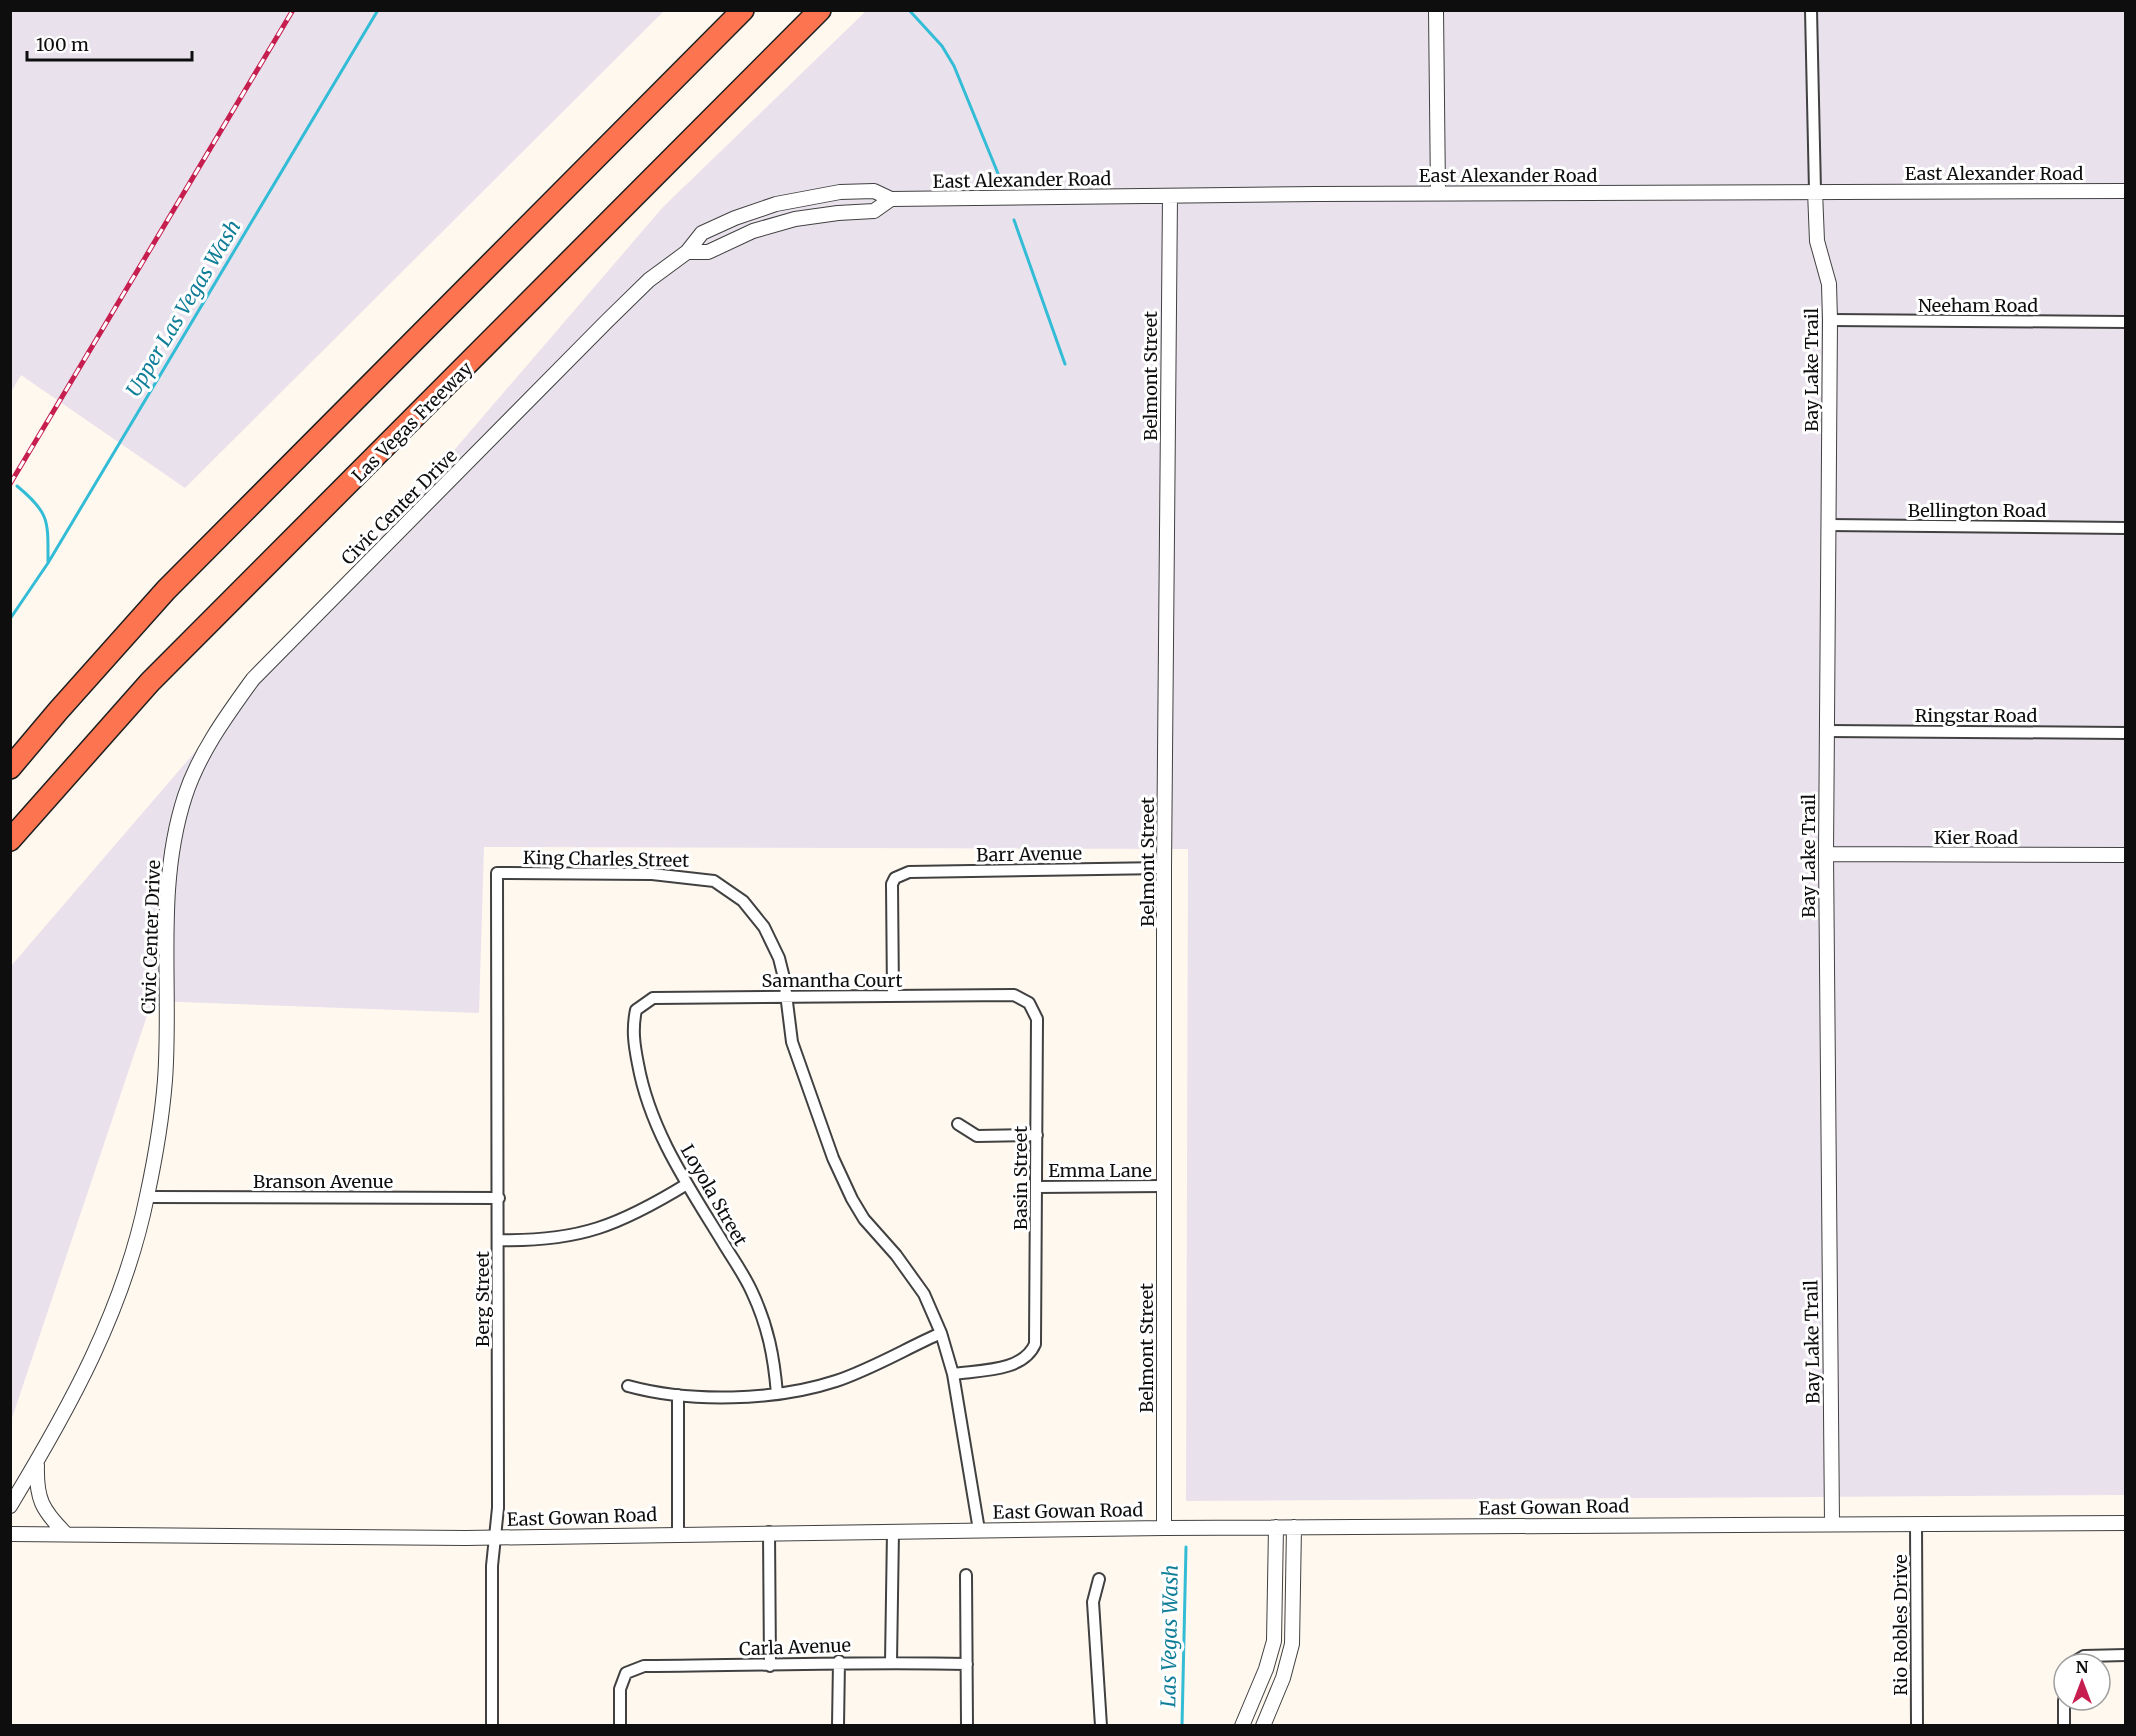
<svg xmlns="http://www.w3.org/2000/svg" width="2136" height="1736" font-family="Merriweather,serif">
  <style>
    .industrial { fill: #e9e2ed }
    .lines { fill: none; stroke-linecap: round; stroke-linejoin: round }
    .stream { stroke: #33bcd5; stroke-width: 3 }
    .minor-casing { stroke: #414141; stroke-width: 14 }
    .tertiary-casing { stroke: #414141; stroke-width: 16 }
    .motorway-casing { stroke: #1f1f1f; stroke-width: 24 }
    .minor { stroke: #fff; stroke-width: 10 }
    .tertiary { stroke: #fff; stroke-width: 14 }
    .motorway { stroke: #fc7450; stroke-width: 21 }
    .rail-casing { stroke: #c61e4f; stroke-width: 5 }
    .rail { stroke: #fff; stroke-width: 3; stroke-dasharray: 9; stroke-linecap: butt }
    .labels { text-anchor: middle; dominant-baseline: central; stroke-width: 6; stroke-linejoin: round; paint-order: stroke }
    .street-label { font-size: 18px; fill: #0e0e0e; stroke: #fff }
    .water-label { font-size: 20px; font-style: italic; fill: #107e98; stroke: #fff }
  </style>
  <rect width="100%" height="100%" fill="#fff8ef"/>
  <!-- industrial -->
  <path class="industrial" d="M 11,10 L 664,10 L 664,11 L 185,488 L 21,375 L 11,392 Z
    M 866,11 L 2125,11 L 2125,1495 L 1186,1501 L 1188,849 L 484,847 L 479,1013 L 152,1001 L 11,1421 L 11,966 L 663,207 Z"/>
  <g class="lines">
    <!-- stream -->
    <path class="stream" d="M 909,10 L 942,46 L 954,66 L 999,176
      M 1014,220 L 1065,364
      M 17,486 C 50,513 48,521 48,562
      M 10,619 L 48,563 L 378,10
      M 1182,1726 L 1186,1547"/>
    <!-- minor casing -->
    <g class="minor-casing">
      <path id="minor" d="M 1811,10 L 1815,191
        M 1830,320 L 2126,322
        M 1828,525 L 2126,528
        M 1826,731 L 2126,733
        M 893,996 L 892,884 L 895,878 L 909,872 L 1164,868
        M 958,1124 L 977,1136 L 1037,1135
        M 1037,1187 L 1163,1186
        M 147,1197 L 499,1198
        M 499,1240 C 579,1242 620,1225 687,1184
        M 628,1386 C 690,1403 775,1401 836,1381 C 872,1369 907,1348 941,1333
        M 777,1394 C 774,1357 768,1326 752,1292 C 744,1274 732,1258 722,1241 C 687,1184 650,1130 638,1064 C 634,1044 632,1029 636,1010 L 653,998 L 1014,995 L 1029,1003 L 1037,1019 L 1035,1344 C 1023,1372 980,1370 953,1374
        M 678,1395 L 678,1533
        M 1916,1524 L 1917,1726
        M 769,1532 L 770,1666
        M 966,1575 L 967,1726
        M 1099,1579 L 1093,1602 L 1101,1726
        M 891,1662 L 893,1531
        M 2071,1664 L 2084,1656 L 2126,1655
        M 2064,1700 L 2064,1726
        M 492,1726 L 492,1566 L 498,1508 L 497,873 L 652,874 L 714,881 L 743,901 L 764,927 L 779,958 L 784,978 L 792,1042 L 833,1158 L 852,1199 L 864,1219 L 896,1255 L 924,1294 L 941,1333 L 953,1374 L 979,1530
        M 620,1726 L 620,1689 L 626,1673 L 644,1666 C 752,1666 859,1661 967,1664
        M 838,1726 L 839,1661"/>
    </g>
    <!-- tertiary casing -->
    <g class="tertiary-casing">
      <path id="tertiary" d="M 1436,10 L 1438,193
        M 1815,191 L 1817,241 L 1829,284 L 1830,320 L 1826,854 L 1832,1523
        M 687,252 L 708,252 L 753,231 L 795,219 L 838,213 L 874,211 L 891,199
        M 1826,854 L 2126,855
        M 37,1465 C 36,1499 42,1510 66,1534
        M 10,1506 C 70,1407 124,1310 147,1196 C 155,1159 162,1118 165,1080 C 172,986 155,888 185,796 C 199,753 227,715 253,679 L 607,321 L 649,280 L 687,252 L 702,233 L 735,218 L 776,204 L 840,192 L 874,191 L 891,199 L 1317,194 L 2126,191
        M 1164,1528 L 1164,868 L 1170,196
        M 10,1534 L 466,1538 L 1164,1528 L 2126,1523
        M 1242,1726 L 1266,1669 L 1274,1641 L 1276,1527
        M 1263,1726 L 1283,1678 L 1292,1644 L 1294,1527"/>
    </g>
    <!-- motorway casing -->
    <g class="motorway-casing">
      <path id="motorway" d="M 10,768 L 58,711 L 166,590 L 743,10
        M 10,840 L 150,682 L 820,10"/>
    </g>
    <!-- minor -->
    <use href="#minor" class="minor"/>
    <!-- tertiary -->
    <use href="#tertiary" class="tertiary"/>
    <!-- motorway -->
    <use href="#motorway" class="motorway"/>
    <!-- rail casing -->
    <g class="rail-casing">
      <path id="rail" d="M 10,484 L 293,10"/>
    </g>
    <!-- rail -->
    <use href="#rail" class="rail"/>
  </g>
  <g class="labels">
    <!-- street labels -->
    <g class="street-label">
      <text x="1994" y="173">East Alexander Road</text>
      <text x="1508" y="175">East Alexander Road</text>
      <text transform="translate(1022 180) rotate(-1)">East Alexander Road</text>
      <text x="1978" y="305">Neeham Road</text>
      <text transform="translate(1811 370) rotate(-90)">Bay Lake Trail</text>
      <text transform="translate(1150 376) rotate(-90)">Belmont Street</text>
      <text transform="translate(412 422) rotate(-45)">Las Vegas Freeway</text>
      <text transform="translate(399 507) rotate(-45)">Civic Center Drive</text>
      <text x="1977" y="510">Bellington Road</text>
      <text x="1976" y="715">Ringstar Road</text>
      <text x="1976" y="837">Kier Road</text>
      <text transform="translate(1029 854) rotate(-1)">Barr Avenue</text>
      <text transform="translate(1808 856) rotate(-90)">Bay Lake Trail</text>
      <text transform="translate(606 859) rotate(1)">King Charles Street</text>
      <text transform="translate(1147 862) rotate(-90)">Belmont Street</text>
      <text transform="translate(151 937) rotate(-88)">Civic Center Drive</text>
      <text x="832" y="980">Samantha Court</text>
      <text x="1100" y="1170">Emma Lane</text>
      <text transform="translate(1020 1178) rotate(-90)">Basin Street</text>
      <text x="323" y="1181">Branson Avenue</text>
      <text transform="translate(714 1195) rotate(60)">Loyola Street</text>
      <text transform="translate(482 1299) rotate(-90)">Berg Street</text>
      <text transform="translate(1812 1342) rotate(-91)">Bay Lake Trail</text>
      <text transform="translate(1146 1348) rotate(-90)">Belmont Street</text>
      <text transform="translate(1554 1507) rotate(-1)">East Gowan Road</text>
      <text transform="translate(1068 1511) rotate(-1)">East Gowan Road</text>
      <text transform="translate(582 1517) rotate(-2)">East Gowan Road</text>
      <text transform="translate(1900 1625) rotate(-90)">Rio Robles Drive</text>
      <text transform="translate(795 1647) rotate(-2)">Carla Avenue</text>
    </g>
    <!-- water labels -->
    <g class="water-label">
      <text transform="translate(183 308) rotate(-59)">Upper Las Vegas Wash</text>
      <text transform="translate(1169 1636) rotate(-89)">Las Vegas Wash</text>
    </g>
  </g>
  <!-- border -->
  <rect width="2136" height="1736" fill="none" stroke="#0e0e0e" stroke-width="24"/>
  <!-- north arrow -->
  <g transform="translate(2082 1682)"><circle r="28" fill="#ffffff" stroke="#9f9f9f" stroke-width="1.5"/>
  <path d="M0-4.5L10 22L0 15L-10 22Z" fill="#c61e4f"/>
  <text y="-9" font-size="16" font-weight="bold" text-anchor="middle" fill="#0e0e0e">N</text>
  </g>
  <!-- scale -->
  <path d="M27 51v9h165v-9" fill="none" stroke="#0e0e0e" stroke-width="3"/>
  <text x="36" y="51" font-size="18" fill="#0e0e0e" stroke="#ffffff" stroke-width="4.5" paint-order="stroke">100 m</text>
</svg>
